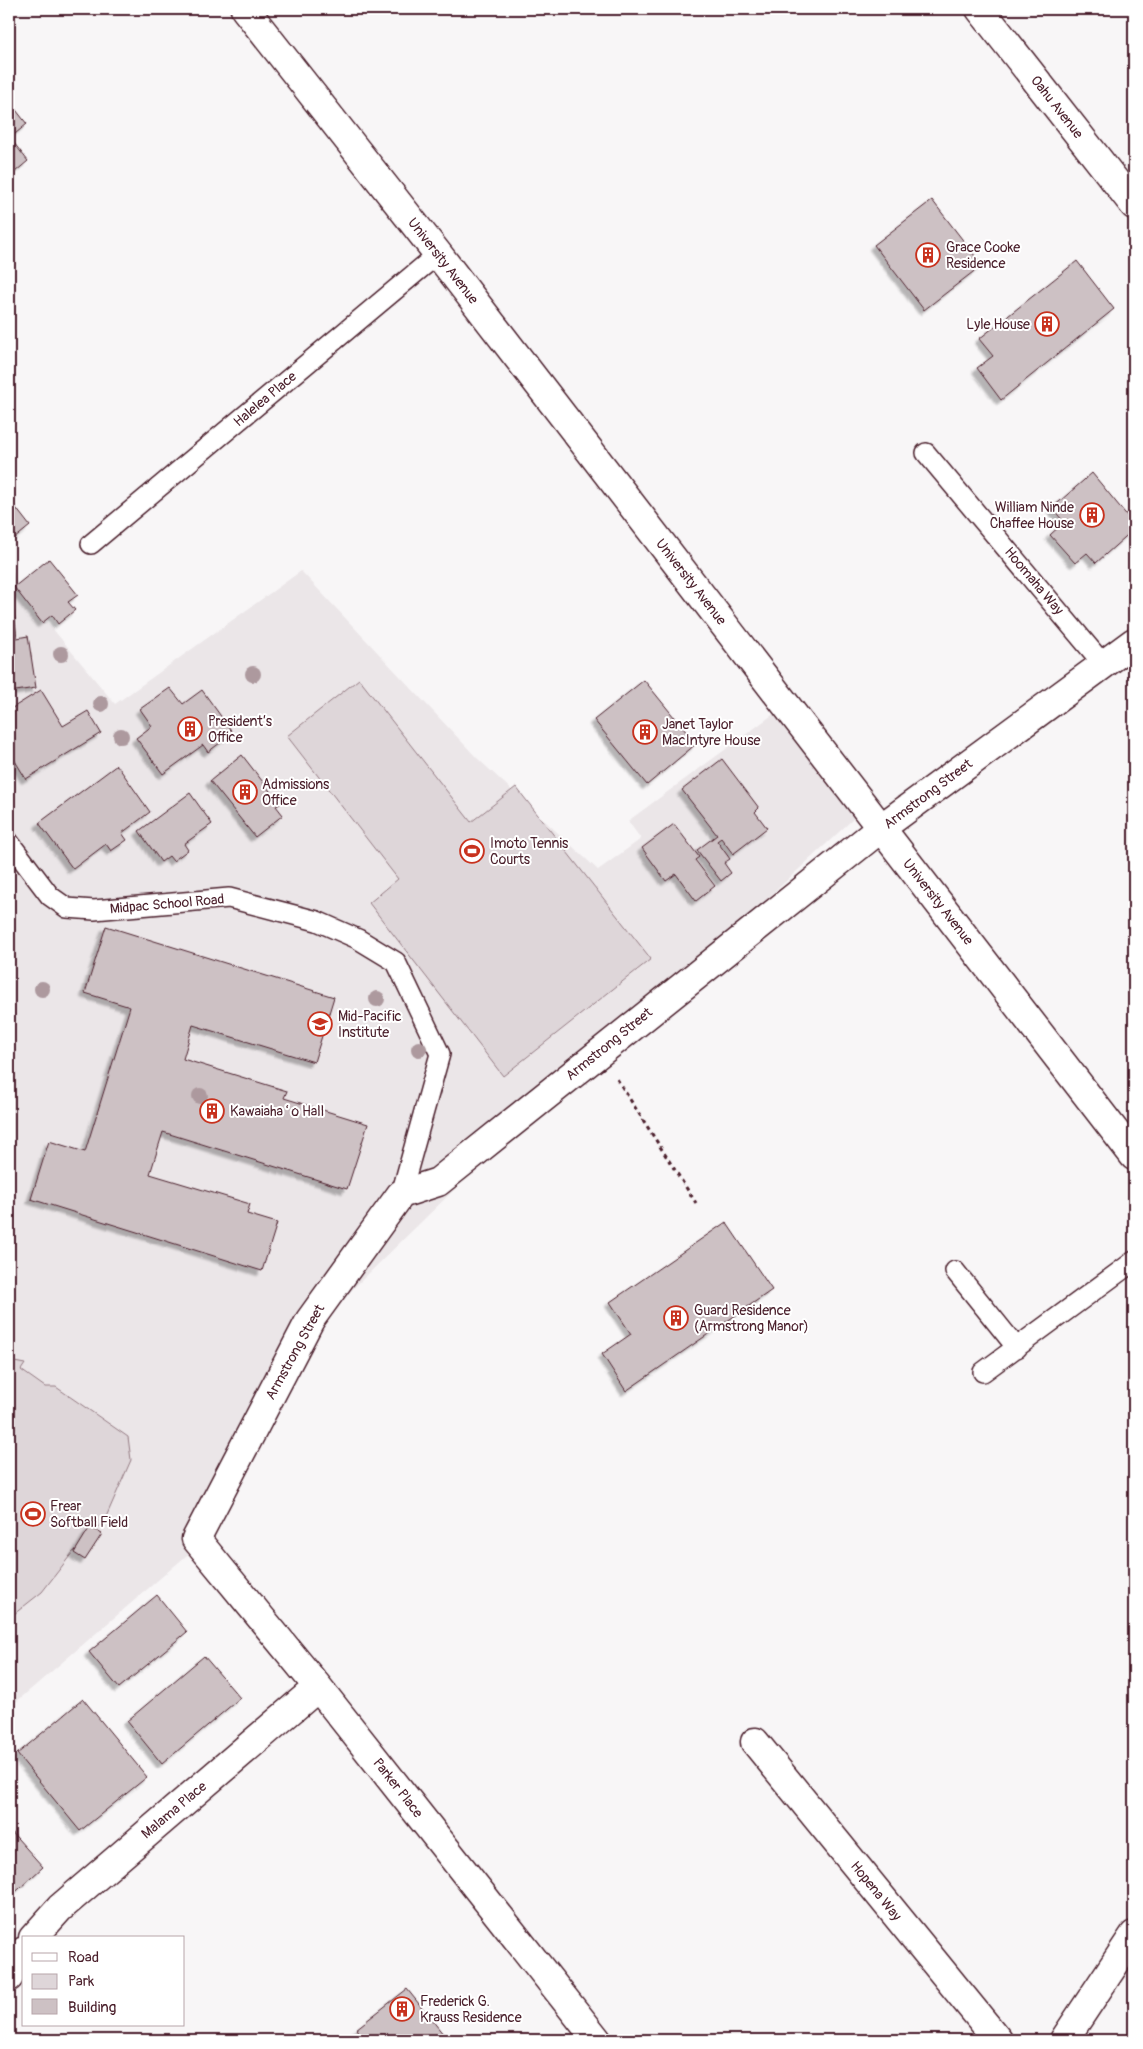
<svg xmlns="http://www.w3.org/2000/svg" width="1143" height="2049" font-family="Pangolin,sans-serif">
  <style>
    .built { fill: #ebe6e8 }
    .green { fill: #ded6d9; stroke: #947a82 }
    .building { fill: #cdc1c4; stroke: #4a1f2b; filter: url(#shadow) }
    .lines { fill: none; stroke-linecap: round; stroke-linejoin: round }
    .lane-casing { stroke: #4a1f2b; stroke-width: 22 }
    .street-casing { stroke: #4a1f2b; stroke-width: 31 }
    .secondary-casing { stroke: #4a1f2b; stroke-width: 31 }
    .path { stroke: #4a1f2b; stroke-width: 3; stroke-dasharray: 4 4; stroke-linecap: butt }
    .lane { stroke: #fff; stroke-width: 19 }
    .street { stroke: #fff; stroke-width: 28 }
    .secondary { stroke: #fff; stroke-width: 28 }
    .tree { fill: #ad999e }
    .labels { text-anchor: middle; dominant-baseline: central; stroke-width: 4; stroke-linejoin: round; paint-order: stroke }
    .street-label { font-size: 14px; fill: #4a1f2b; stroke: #fff }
    .poi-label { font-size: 14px; fill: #4a1f2b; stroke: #fff; text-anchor: start }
  </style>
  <defs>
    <filter id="shadow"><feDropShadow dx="-4.5" dy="4.5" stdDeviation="1" flood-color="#0004"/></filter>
  </defs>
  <rect width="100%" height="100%" fill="#f8f6f7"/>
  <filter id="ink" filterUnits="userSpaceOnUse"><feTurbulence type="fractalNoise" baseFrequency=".02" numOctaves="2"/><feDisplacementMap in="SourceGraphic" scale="10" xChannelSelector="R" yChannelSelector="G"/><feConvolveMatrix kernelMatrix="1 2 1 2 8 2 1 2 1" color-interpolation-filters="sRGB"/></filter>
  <g filter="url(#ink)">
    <!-- built -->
    <path class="built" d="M 9,559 L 18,587 L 115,704 L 301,571 L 477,758 L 598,870 L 641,839 L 628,821 L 775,713 L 866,807 L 465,1179 L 316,1325 L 200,1544 L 9,1708 Z"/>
    <!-- green -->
    <path class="green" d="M 359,679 L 471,822 L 516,787 L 651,959 L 503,1076 L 369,903 L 398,879 L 287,736 Z
      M 9,1361 L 25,1364 L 21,1370 L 45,1387 L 56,1387 L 128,1437 L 131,1460 L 106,1517 L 92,1537 L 73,1552 L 42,1592 L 9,1618 Z"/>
    <!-- building -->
    <path class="building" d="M 9,101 L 27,124 L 10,138 L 28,161 L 9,177 Z
      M 932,200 L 982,265 L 924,310 L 874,245 Z
      M 1077,261 L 1114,309 L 1001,400 L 977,368 L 993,356 L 979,339 Z
      M 1092,473 L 1134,524 L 1134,529 L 1096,563 L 1087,553 L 1075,563 L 1050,535 L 1064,522 L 1052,508 Z
      M 9,499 L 30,526 L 9,543 Z
      M 49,559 L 78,595 L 68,602 L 75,610 L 58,624 L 52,615 L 42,623 L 14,587 Z
      M 14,611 L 17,638 L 28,636 L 36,688 L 9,692 L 9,612 Z
      M 644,680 L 696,744 L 647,785 L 594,720 Z
      M 170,688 L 183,704 L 202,690 L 233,733 L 208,752 L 203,745 L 163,774 L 136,738 L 152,726 L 140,709 Z
      M 41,690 L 63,726 L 88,711 L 101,733 L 26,779 L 9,751 L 9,710 Z
      M 242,755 L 280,804 L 276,806 L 283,815 L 255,837 L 210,781 Z
      M 722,759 L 759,808 L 755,812 L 767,828 L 733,854 L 721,838 L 717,841 L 730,859 L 724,863 L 731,873 L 721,881 L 697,850 L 717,835 L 682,790 Z
      M 117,765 L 150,812 L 122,833 L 127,840 L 111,851 L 106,844 L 73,869 L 39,823 Z
      M 190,793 L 212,824 L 184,844 L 188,850 L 173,861 L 169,856 L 161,862 L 139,831 Z
      M 674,824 L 699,857 L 695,860 L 715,886 L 696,901 L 676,874 L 666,881 L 642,848 Z
      M 106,926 L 334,997 L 314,1062 L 193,1025 L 183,1059 L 287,1091 L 284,1098 L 368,1124 L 347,1189 L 163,1132 L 150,1174 L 250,1204 L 247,1214 L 277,1223 L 262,1271 L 31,1199 L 49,1141 L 85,1152 L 130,1007 L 85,993 Z
      M 726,1222 L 772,1290 L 626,1391 L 602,1354 L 631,1334 L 610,1302 Z
      M 90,1527 L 102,1534 L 85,1560 L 74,1553 Z
      M 157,1595 L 187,1632 L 119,1688 L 89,1652 Z
      M 204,1656 L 240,1698 L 162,1764 L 127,1721 Z
      M 83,1699 L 147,1777 L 80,1831 L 17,1754 Z
      M 9,1829 L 43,1867 L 9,1898 Z
      M 407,1989 L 448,2040 L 365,2040 L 356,2029 Z"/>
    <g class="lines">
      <!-- lane casing -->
      <g class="lane-casing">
        <path id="lane" d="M 926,453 L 1103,664
          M 91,544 L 438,254
          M 9,842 L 50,896 L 67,908 L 94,910 L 229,898 L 317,921 L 358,939 L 396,962 L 440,1054 L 401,1194
          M 955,1271 L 1017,1348
          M 983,1372 L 1134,1261"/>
      </g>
      <!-- street casing -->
      <g class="street-casing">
        <path id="street" d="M 755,1742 L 998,2040
          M 33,1938 L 60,1908 L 318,1687
          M 9,1977 L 24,1951
          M 597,2040 L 318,1687 L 196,1539 L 310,1320 L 401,1194 L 438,1182 L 881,828 L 1134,642
          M 1064,2040 L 1134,1935"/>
      </g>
      <!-- secondary casing -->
      <g class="secondary-casing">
        <path id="secondary" d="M 245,9 L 438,254 L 1134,1156
          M 980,9 L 1134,205"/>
      </g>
      <!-- path -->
      <path class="path" d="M 617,1079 L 696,1203"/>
      <!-- lane -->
      <use href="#lane" class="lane"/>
      <!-- street -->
      <use href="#street" class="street"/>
      <!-- secondary -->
      <use href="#secondary" class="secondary"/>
    </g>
    <!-- trees -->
    <g class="tree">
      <circle cx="61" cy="654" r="8"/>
      <circle cx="253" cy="674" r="8"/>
      <circle cx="101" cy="704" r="8"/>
      <circle cx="121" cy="736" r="8"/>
      <circle cx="42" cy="989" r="8"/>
      <circle cx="377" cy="999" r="8"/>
      <circle cx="419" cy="1049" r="8"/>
      <circle cx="200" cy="1096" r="8"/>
    </g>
  </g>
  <!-- icons -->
  <defs>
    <g id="building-ring" transform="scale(1.25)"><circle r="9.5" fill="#fff" stroke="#c8321e" stroke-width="1.5"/><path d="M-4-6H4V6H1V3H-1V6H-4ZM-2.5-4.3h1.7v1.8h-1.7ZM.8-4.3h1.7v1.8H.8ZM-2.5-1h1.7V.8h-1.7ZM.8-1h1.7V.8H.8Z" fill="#c8321e"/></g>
    <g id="stadium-ring" transform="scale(1.25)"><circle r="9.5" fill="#fff" stroke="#c8321e" stroke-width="1.5"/><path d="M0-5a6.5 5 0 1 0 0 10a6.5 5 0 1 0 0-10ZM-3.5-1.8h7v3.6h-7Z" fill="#c8321e"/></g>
    <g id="school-ring" transform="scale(1.25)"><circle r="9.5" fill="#fff" stroke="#c8321e" stroke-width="1.5"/><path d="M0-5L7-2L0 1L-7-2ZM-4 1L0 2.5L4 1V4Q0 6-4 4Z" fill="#c8321e"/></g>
  </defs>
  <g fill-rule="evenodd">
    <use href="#building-ring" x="928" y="255"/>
    <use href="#building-ring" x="1047" y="324"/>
    <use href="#building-ring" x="1092" y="515"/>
    <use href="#building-ring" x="190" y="729"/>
    <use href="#building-ring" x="645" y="732"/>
    <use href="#building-ring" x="245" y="792"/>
    <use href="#stadium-ring" x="472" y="851"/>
    <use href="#school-ring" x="320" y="1024"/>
    <use href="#building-ring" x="212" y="1111"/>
    <use href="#building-ring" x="676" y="1318"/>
    <use href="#stadium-ring" x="33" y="1514"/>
    <use href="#building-ring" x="402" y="2009"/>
  </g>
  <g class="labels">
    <!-- street labels -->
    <g class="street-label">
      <text transform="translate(1057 107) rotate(52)">Oahu Avenue</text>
      <text transform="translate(443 261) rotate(52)">University Avenue</text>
      <text transform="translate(265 399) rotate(-40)">Halelea Place</text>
      <text transform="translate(1034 581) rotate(50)">Hoomaha Way</text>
      <text transform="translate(691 582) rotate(52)">University Avenue</text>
      <text transform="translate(928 794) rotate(-37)">Armstrong Street</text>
      <text transform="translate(938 902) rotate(52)">University Avenue</text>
      <text transform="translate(167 904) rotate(-5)">Midpac School Road</text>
      <text transform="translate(609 1044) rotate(-39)">Armstrong Street</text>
      <text transform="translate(295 1352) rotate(-61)">Armstrong Street</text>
      <text transform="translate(398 1788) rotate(52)">Parker Place</text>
      <text transform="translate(174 1810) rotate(-40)">Malama Place</text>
      <text transform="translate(876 1891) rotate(51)">Hopena Way</text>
    </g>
    <!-- poi labels -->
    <g class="poi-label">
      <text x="946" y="247">Grace Cooke<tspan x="946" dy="16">Residence</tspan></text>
      <text x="1030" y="324" text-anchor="end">Lyle House</text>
      <text x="1074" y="507" text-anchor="end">William Ninde<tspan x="1074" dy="16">Chaffee House</tspan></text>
      <text x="208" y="721">President’s<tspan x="208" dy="16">Office</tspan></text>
      <text x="662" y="724">Janet Taylor<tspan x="662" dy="16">MacIntyre House</tspan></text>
      <text x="262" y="784">Admissions<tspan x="262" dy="16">Office</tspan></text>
      <text x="490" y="843">Imoto Tennis<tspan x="490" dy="16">Courts</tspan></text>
      <text x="338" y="1016">Mid-Pacific<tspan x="338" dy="16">Institute</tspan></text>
      <text x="230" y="1111">Kawaiahaʻo Hall</text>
      <text x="694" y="1310">Guard Residence<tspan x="694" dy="16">(Armstrong Manor)</tspan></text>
      <text x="50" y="1506">Frear<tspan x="50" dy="16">Softball Field</tspan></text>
      <text x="420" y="2001">Frederick G.<tspan x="420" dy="16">Krauss Residence</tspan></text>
    </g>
  </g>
  <!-- margin -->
  <rect width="1143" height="2049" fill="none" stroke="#fff" stroke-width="30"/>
  <rect x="15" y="15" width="1113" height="2019" fill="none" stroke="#4a1f2b" stroke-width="2" filter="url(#ink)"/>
  <!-- legend -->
  <rect x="22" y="1936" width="162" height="90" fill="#ffffff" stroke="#b7a5aa"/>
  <rect x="32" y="1953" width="25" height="8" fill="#ffffff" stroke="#b7a5aa"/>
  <text x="68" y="1962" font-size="15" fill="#4a1f2b">Road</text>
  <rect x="32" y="1974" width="25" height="15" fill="#ded6d9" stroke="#b7a5aa"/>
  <text x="68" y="1986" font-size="15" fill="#4a1f2b">Park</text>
  <rect x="32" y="1999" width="25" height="15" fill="#cdc1c4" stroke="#b7a5aa"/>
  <text x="68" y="2012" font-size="15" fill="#4a1f2b">Building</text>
</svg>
